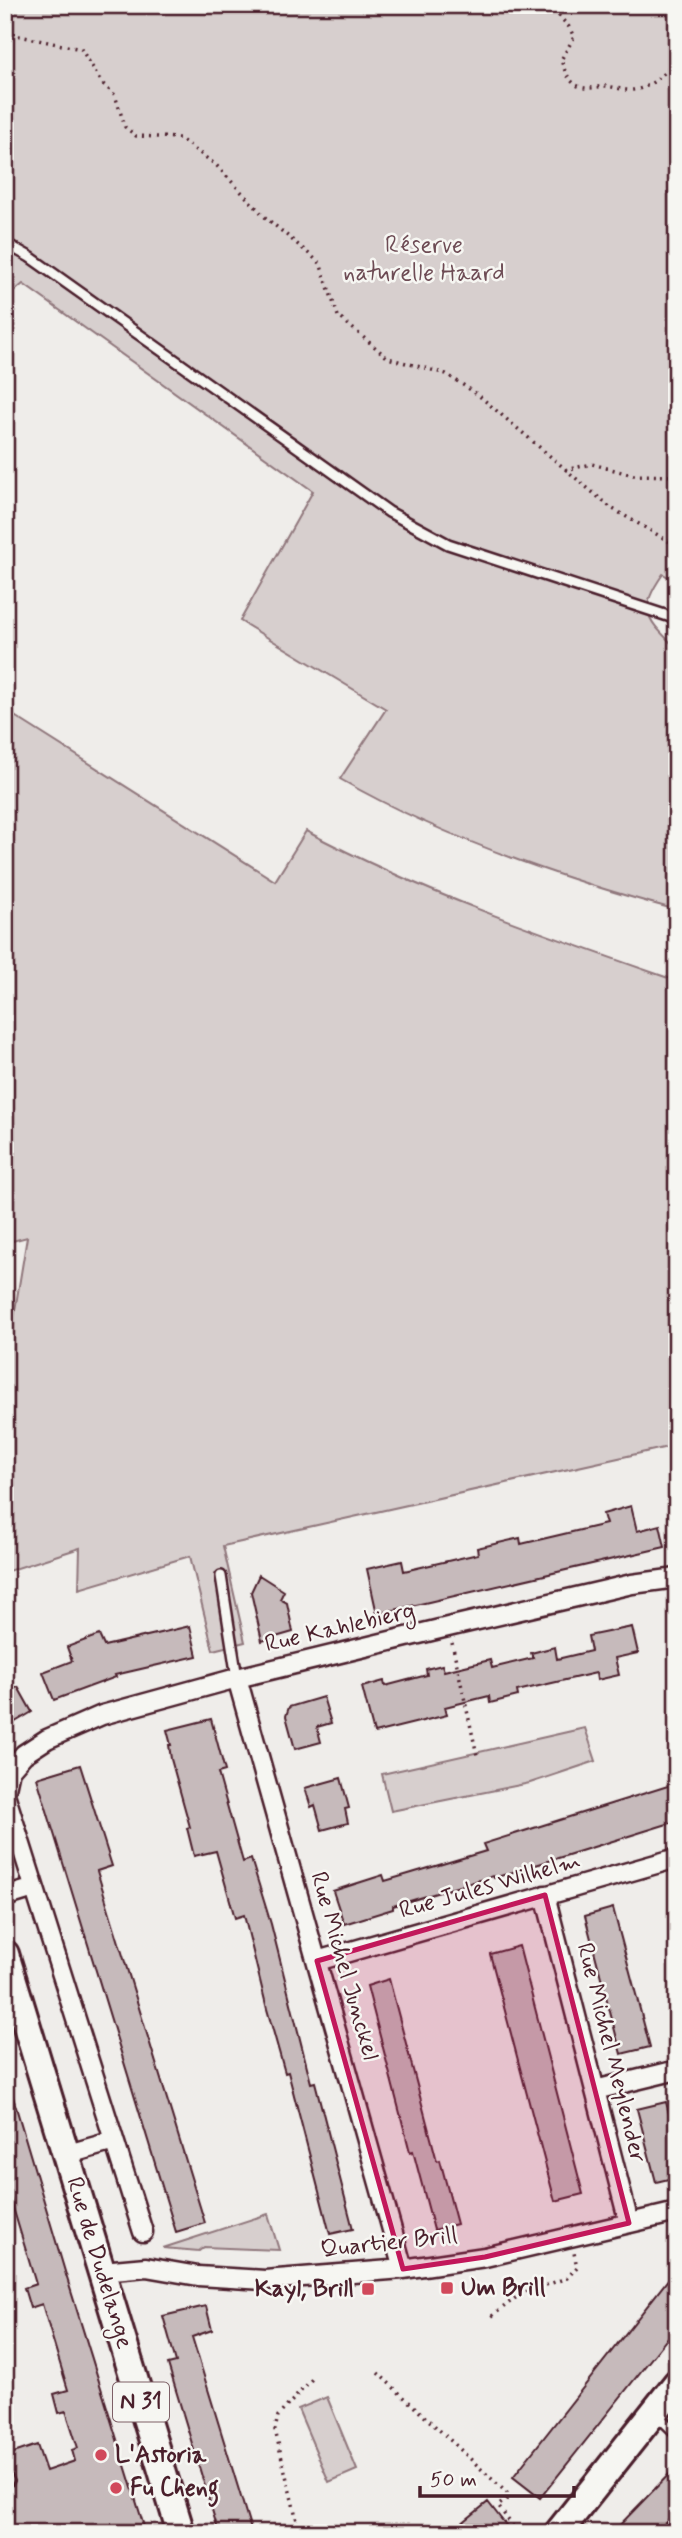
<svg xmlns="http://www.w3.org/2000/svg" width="682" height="2538" font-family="Mynerve,sans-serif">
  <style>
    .green { fill: #d7cfce; stroke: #90777c; stroke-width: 2 }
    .building { fill: #c6babb; stroke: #4a1f2b; stroke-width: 2 }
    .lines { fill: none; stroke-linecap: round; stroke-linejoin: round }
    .lane-casing { stroke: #4a1f2b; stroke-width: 14 }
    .street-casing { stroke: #4a1f2b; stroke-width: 23 }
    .primary-casing { stroke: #4a1f2b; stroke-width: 32 }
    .path { stroke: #4a1f2b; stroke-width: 3.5; stroke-dasharray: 2 5; stroke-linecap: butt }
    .lane { stroke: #f6f6f2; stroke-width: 9 }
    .street { stroke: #f6f6f2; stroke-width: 18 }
    .primary { stroke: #f6f6f2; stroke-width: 26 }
    .marked { fill: #c2185b; fill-opacity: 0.2; stroke: #c2185b; stroke-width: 5; stroke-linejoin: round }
    .poi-dot { fill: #d1495b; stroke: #f6f6f2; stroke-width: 2.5 }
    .labels { text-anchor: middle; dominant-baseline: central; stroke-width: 5; stroke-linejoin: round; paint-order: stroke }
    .shield { fill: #f6f6f2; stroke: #7e6067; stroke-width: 2 }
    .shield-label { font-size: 23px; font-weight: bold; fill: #4a1f2b }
    .park-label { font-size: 24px; fill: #6d4b54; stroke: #f6f6f2 }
    .street-label { font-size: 24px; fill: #4a1f2b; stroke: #f6f6f2 }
    .poi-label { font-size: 24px; font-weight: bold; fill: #4a1f2b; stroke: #f6f6f2; text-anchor: start }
  </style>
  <rect width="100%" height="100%" fill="#efedea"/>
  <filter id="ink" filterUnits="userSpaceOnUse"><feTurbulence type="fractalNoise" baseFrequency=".0143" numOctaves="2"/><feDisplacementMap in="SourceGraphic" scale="14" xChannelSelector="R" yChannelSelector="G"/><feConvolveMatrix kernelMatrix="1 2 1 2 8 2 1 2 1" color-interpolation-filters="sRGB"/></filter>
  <g filter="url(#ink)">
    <!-- green -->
    <path class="green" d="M 5,5 L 677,5 L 677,582 L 663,574 C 636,613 648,619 677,649 L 677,910 C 562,879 443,838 340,779 L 386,709 L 240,621 L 313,491 L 23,284 L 5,299 Z
      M 5,710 L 275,881 L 306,831 C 424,894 551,937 677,981 L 677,1445 L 223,1546 L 245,1642 L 213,1650 L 190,1556 L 79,1589 L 80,1548 L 5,1572 L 5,1415 L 10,1341 L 27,1237 L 5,1243 Z
      M 585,1728 L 596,1761 L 530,1783 L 391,1811 L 382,1774 Z
      M 268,2214 L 279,2250 L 204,2247 L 199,2251 L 163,2248 Z
      M 327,2397 L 357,2470 L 329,2482 L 298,2409 Z"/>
    <!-- building -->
    <path class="building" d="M 631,1506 L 637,1531 L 660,1525 L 665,1547 L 377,1614 L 367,1569 L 402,1561 L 404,1571 L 478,1554 L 477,1548 L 520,1538 L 521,1544 L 606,1524 L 603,1514 Z
      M 259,1575 L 284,1591 L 280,1599 L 287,1603 L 293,1632 L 262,1641 L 251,1592 Z
      M 190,1626 L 197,1656 L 115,1675 L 116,1677 L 54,1700 L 43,1672 L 72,1661 L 67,1647 L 99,1635 L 104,1646 Z
      M 632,1627 L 638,1653 L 615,1658 L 619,1675 L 597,1680 L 596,1673 L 517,1691 L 518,1696 L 490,1703 L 489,1696 L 445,1707 L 447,1715 L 374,1733 L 362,1687 L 384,1681 L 385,1686 L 427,1675 L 426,1669 L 442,1665 L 444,1671 L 490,1660 L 492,1668 L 533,1658 L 531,1653 L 555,1647 L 557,1659 L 591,1651 L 588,1636 Z
      M 18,1687 L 32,1712 L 5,1728 L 5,1691 Z
      M 323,1697 L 331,1723 L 317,1727 L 321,1742 L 295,1749 L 286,1716 L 289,1707 Z
      M 211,1719 L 225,1771 L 218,1773 L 243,1862 L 251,1859 L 271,1924 L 311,2083 L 315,2082 L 353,2229 L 330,2234 L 288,2072 L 285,2073 L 267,2009 L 244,1915 L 235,1918 L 216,1851 L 194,1856 L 187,1828 L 190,1827 L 171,1759 L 169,1745 L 171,1745 L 167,1730 Z
      M 80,1765 L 112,1866 L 97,1871 L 205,2223 L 176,2232 L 37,1778 Z
      M 341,1778 L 349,1808 L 345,1809 L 348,1823 L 322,1830 L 315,1805 L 311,1807 L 305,1788 Z
      M 671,1785 L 677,1804 L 677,1821 L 494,1878 L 493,1876 L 393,1906 L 393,1909 L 344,1924 L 333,1891 L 383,1875 L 385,1881 L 486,1851 L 483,1844 Z
      M 613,1908 L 650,2047 L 621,2054 L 585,1916 Z
      M 519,1946 L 583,2194 L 555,2201 L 490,1954 Z
      M 389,1979 L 437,2161 L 440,2160 L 457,2224 L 434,2230 L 413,2151 L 410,2152 L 367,1986 Z
      M 5,2087 L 10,2087 L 66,2275 L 146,2533 L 101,2533 L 98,2526 L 78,2533 L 5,2533 L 5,2488 L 13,2485 L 15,2481 L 12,2474 L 5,2474 L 5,2456 L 37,2445 L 46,2471 L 75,2461 L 72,2450 L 78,2448 L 66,2411 L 59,2413 L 54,2394 L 68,2390 L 42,2304 L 30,2308 L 24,2288 L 36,2284 L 5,2181 Z
      M 666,2102 L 677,2145 L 677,2177 L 656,2182 L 637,2109 Z
      M 677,2268 L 677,2326 L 540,2498 L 513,2477 Z
      M 206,2306 L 212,2330 L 192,2337 L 252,2533 L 219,2533 L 168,2364 L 176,2362 L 163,2316 Z
      M 677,2466 L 677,2511 L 655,2533 L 612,2533 Z
      M 488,2502 L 512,2533 L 450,2533 Z"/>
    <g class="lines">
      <!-- lane casing -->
      <g class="lane-casing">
        <path id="lane" d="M 5,243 L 30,257 L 389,512 L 448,544 L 677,619
          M 221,1576 L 237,1678
          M 655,2413 L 677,2434
          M 5,2481 L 8,2480"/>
      </g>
      <!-- street casing -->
      <g class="street-casing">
        <path id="street" d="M 237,1678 L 403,2269
          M 5,1793 L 10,1770 L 24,1754 L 47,1739 L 102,1715 L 237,1678 L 448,1627 L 632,1584 L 677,1578
          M 5,1794 L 143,2232
          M 545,1895 L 629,2223
          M 5,1897 L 34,1888
          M 317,1961 L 677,1858
          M 595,2090 L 677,2070
          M 65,2155 L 114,2141
          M 102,2271 L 146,2267 L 198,2276 L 265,2280 L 403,2269 L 485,2257 L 677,2212"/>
      </g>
      <!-- primary casing -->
      <g class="primary-casing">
        <path id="primary" d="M 5,1954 L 181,2533
          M 558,2533 L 677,2383"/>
      </g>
      <!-- path -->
      <path class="path" d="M 549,5 L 569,27 L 574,37 L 561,60 C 566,75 572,89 590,88 C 595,88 600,86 606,86 C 615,87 625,91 633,90 C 652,88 666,72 677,58
        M 5,33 L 81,49 L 103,84 L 115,95 L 125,127 L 136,136 L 179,138 L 216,165 L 266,218 L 320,263 L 338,316 L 388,358 L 446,374 L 477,394 L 611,508 L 677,546
        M 565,470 L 592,464 L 633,475 L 677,476
        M 452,1643 L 477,1755
        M 492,2316 L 522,2293 L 567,2278 L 577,2267 L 574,2253
        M 378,2373 L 507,2493 L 507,2499 L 498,2506 L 518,2533
        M 300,2533 L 275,2430 L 278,2416 L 312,2379"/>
      <!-- lane -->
      <use href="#lane" class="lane"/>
      <!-- street -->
      <use href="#street" class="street"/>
      <!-- primary -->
      <use href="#primary" class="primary"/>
    </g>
  </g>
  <!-- marked area -->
  <path class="marked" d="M 545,1895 L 629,2223 L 485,2257 L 403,2269 L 317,1961 Z"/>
  <!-- markers -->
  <g class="poi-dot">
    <rect x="440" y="2281" width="14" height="14" rx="3.5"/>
    <rect x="361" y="2282" width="14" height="14" rx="3.5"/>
    <circle cx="101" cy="2455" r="7"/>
    <circle cx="116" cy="2488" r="7"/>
  </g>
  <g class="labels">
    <!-- shield labels -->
    <rect class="shield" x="113" y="2382.5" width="56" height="39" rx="5"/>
    <g class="shield-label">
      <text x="141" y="2402">N 31</text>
    </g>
    <!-- park labels -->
    <g class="park-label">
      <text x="424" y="245">Réserve<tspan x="424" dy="28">naturelle Haard</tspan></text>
    </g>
    <!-- street labels -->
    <g class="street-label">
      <text transform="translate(340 1628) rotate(-13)">Rue Kahlebierg</text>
      <text transform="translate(490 1886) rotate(-16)">Rue Jules Wilhelm</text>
      <text transform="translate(344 1966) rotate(74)">Rue Michel Junckel</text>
      <text transform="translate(611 2053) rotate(76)">Rue Michel Meylender</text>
      <text transform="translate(389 2243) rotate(-6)">Quartier Brill</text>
      <text transform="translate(99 2263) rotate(73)">Rue de Dudelange</text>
    </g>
    <!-- poi labels -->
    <g class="poi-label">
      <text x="461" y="2288">Um Brill</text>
      <text x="354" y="2289" text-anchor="end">Kayl, Brill</text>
      <text x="115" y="2455">L'Astoria</text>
      <text x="130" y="2488">Fu Cheng</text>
    </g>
  </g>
  <!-- margin -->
  <rect width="682" height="2538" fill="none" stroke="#f6f6f2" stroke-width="28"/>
  <rect x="14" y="14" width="654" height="2510" fill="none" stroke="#4a1f2b" stroke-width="2.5" filter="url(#ink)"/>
  <!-- scale -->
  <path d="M420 2486v10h154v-10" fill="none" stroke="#4a1f2b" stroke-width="3.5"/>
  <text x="430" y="2486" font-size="21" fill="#4a1f2b" stroke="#f6f6f2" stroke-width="5" paint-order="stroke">50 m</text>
</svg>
